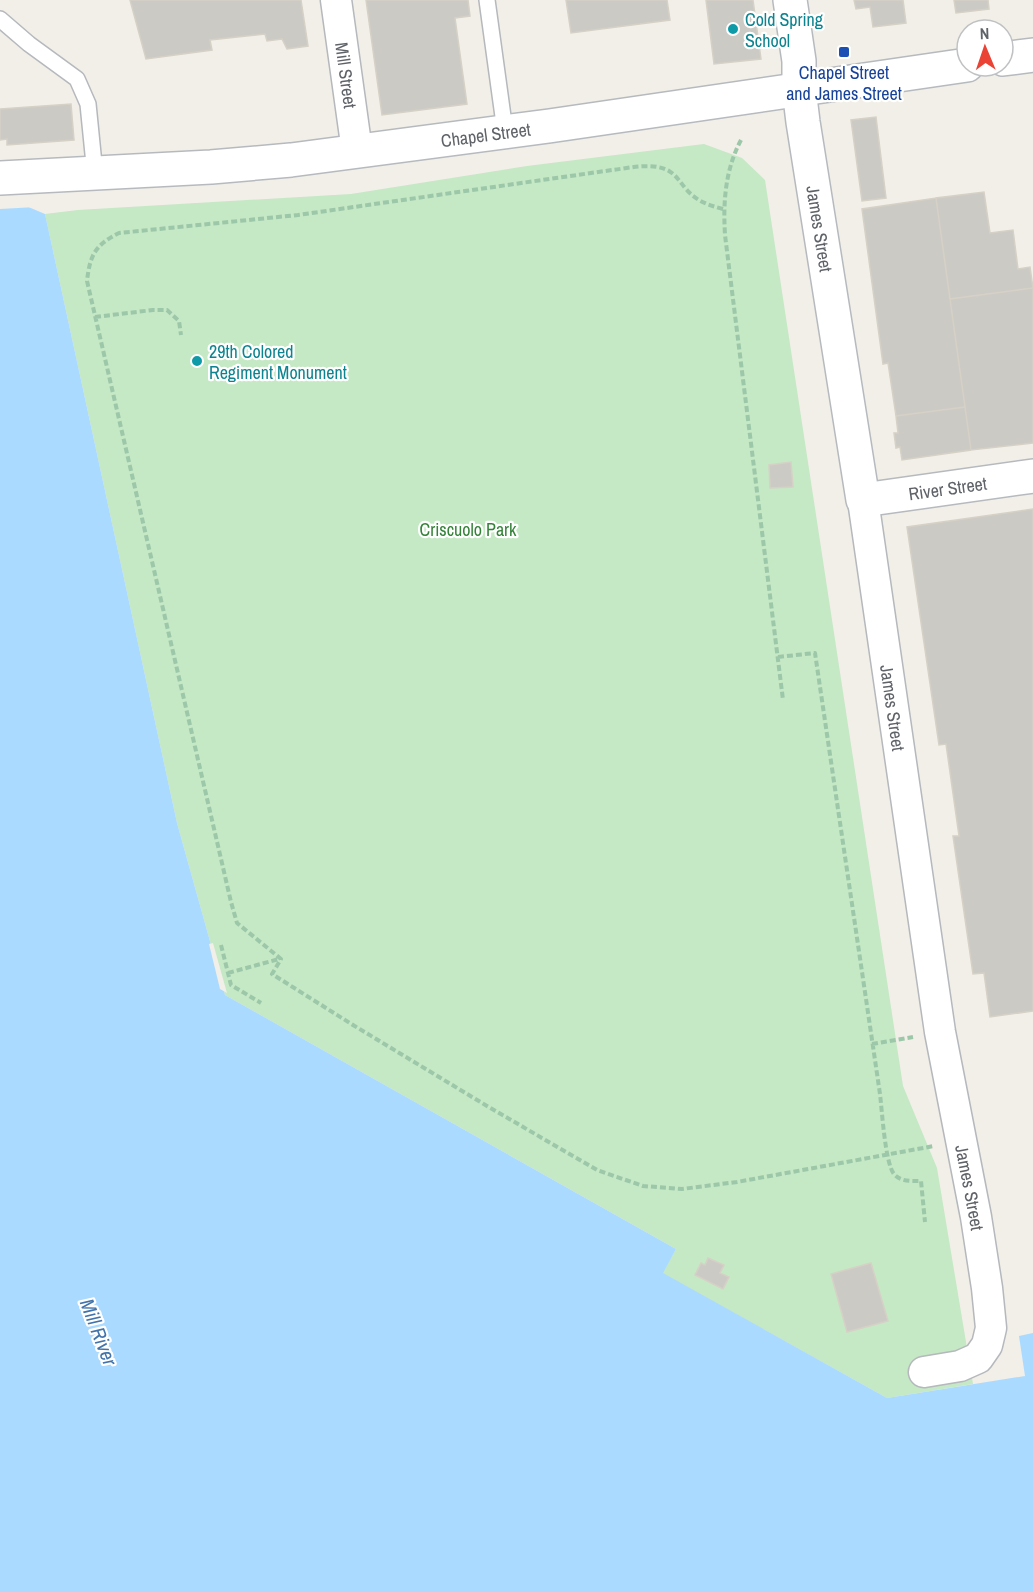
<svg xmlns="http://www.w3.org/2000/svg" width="1033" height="1592" font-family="'Archivo Narrow',sans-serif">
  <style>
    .green { fill: #c5e8c5 }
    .water { fill: #aadaff }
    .pier { fill: #f1efe8 }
    .building { fill: #cccac5; stroke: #d6d1c6; stroke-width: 1.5 }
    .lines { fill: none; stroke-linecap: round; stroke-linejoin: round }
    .lane-casing { stroke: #b5b8bc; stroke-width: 18 }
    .street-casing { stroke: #b5b8bc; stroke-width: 33 }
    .secondary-casing { stroke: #b6babf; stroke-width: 36 }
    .path { stroke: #9cc7a9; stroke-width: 4; stroke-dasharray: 6 3; stroke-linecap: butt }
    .lane { stroke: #fff; stroke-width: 15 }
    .street { stroke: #fff; stroke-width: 30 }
    .secondary { stroke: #fff; stroke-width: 33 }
    .culture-dot { fill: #0f9aa8; stroke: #fff; stroke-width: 2 }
    .transit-dot { fill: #1a4fb4; stroke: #fff; stroke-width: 2 }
    .labels { text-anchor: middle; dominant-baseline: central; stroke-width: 4.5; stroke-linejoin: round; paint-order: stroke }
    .culture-label { font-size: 18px; fill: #0d838f; stroke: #fff; text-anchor: start }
    .transit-label { font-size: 18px; fill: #164399; stroke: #fff }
    .street-label { font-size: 18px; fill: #5f6368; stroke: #fff }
    .park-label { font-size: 18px; fill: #348238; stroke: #fff }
    .water-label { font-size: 20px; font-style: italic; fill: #4174aa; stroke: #fff }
  </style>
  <rect width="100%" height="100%" fill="#f1efe8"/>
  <!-- green -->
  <path class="green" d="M 704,144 L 742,158 L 765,180 L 903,1086 L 937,1168 L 973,1384 L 887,1398 L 662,1273 L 676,1249 L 225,995 L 177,823 L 45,214 L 78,210 L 351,194 L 527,166 Z"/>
  <!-- water -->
  <path class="water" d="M 0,195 L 45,214 L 177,823 L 225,995 L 676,1249 L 663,1273 L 887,1398 L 1025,1376 L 1019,1336 L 1033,1333 L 1033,1592 L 0,1592 Z"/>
  <!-- pier -->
  <path class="pier" d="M 0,192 L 1,192 L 36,207 L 0,209 Z
    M 213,943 L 227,993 L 220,989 L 209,944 Z"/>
  <!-- building -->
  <path class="building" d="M 130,0 L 301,0 L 308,46 L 287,49 L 282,39 L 267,41 L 265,34 L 210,40 L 212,50 L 146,59 Z
    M 366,0 L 468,0 L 470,16 L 455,18 L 467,104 L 382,115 Z
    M 566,0 L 667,0 L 670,20 L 571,33 Z
    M 706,0 L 753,0 L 761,59 L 714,64 Z
    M 854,0 L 903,0 L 906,23 L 873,27 L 870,7 L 856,9 Z
    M 954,0 L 988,0 L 989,9 L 956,13 Z
    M 71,104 L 74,140 L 7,145 L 7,139 L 0,140 L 0,109 Z
    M 876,117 L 886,198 L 862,201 L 851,120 Z
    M 984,192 L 990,233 L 1013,230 L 1018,269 L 1030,267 L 1033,288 L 950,299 L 936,198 Z
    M 936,198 L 965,407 L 896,416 L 888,363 L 883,364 L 862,209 Z
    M 1033,288 L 1033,443 L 971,450 L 950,299 Z
    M 965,407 L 971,450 L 902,460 L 900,447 L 896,448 L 894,433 L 898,433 L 896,416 Z
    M 791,462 L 793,487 L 770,488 L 769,465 Z
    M 1033,509 L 1033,1011 L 990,1017 L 984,973 L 973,974 L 953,836 L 959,836 L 946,744 L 939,745 L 907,527 Z
    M 708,1258 L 724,1265 L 720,1273 L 729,1277 L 723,1289 L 695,1275 L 701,1263 L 705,1265 Z
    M 871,1263 L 888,1321 L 847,1332 L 831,1274 Z"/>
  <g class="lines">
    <!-- lane casing -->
    <g class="lane-casing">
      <path id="lane" d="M 487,0 L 505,131
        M 0,19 L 29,44 L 77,79 L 88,104 L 95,174"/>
    </g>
    <!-- street casing -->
    <g class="street-casing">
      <g id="street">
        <path id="s1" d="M 336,0 L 357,151"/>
        <path id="s2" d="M 863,500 L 940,1032 L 976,1217 L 987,1288 L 991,1328 L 987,1345 L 978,1358 L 960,1366 L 924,1372"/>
      </g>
    </g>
    <!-- secondary casing -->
    <g class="secondary-casing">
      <g id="secondary">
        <path id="s3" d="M 790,0 L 799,61 L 799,89 L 803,122 L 863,500 L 1033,476"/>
        <path d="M 1003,59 L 1033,55"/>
        <path id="s4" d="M 0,178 L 211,167 L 291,160 L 549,126 L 967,65"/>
      </g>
    </g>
    <!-- path -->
    <path class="path" d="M 741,140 C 725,170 723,203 725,235 L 783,700
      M 723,209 C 708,205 696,201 686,189 C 680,182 677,176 669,171 C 653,162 630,168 612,170 L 298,215 L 119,233 C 95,245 90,255 87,281 L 231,902 L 237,923 L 281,959 L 272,974 L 353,1025 L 487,1106 L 597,1170 L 643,1186 L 682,1189 L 737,1182 L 934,1146
      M 95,317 L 153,310 L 167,310 L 179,321 L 181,335
      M 778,657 L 815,653 L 880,1094 C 882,1110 885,1163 894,1174 C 901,1182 911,1181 921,1181 L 925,1222
      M 221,945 L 231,985 L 261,1003
      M 228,973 L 279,959
      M 872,1044 L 913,1037"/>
    <!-- lane -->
    <use href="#lane" class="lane"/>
    <!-- street -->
    <use href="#street" class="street"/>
    <!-- secondary -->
    <use href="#secondary" class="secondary"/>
  </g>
  <!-- markers -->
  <g class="culture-dot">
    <circle cx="733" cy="29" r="6"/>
    <circle cx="197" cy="361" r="6"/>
  </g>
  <rect class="transit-dot" x="838" y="46" width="12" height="12" rx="3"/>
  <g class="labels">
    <!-- culture labels -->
    <g class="culture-label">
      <text x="745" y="19">Cold Spring<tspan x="745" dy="21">School</tspan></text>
      <text x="209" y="351">29th Colored<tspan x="209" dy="21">Regiment Monument</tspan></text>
    </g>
    <!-- transit labels -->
    <g class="transit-label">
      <text x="844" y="72">Chapel Street<tspan x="844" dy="21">and James Street</tspan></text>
    </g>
    <!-- street labels -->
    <g class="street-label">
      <text stroke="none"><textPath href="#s1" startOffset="76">Mill Street</textPath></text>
      <text stroke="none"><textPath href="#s4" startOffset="488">Chapel Street</textPath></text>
      <text stroke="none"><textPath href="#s3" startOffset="231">James Street</textPath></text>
      <text stroke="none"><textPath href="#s3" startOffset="591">River Street</textPath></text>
      <text stroke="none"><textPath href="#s2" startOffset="210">James Street</textPath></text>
      <text stroke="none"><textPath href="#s2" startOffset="696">James Street</textPath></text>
    </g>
    <!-- park labels -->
    <g class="park-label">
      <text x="468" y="529">Criscuolo Park</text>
    </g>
    <!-- water labels -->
    <g class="water-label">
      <text transform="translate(99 1332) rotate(69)">Mill River</text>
    </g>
  </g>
  <!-- north arrow -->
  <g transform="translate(985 48) rotate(358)"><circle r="28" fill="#ffffff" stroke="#bfc1c3" stroke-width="1.5"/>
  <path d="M0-4.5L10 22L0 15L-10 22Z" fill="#ea4335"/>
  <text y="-9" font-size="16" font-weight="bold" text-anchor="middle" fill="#5f6368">N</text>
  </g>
</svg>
